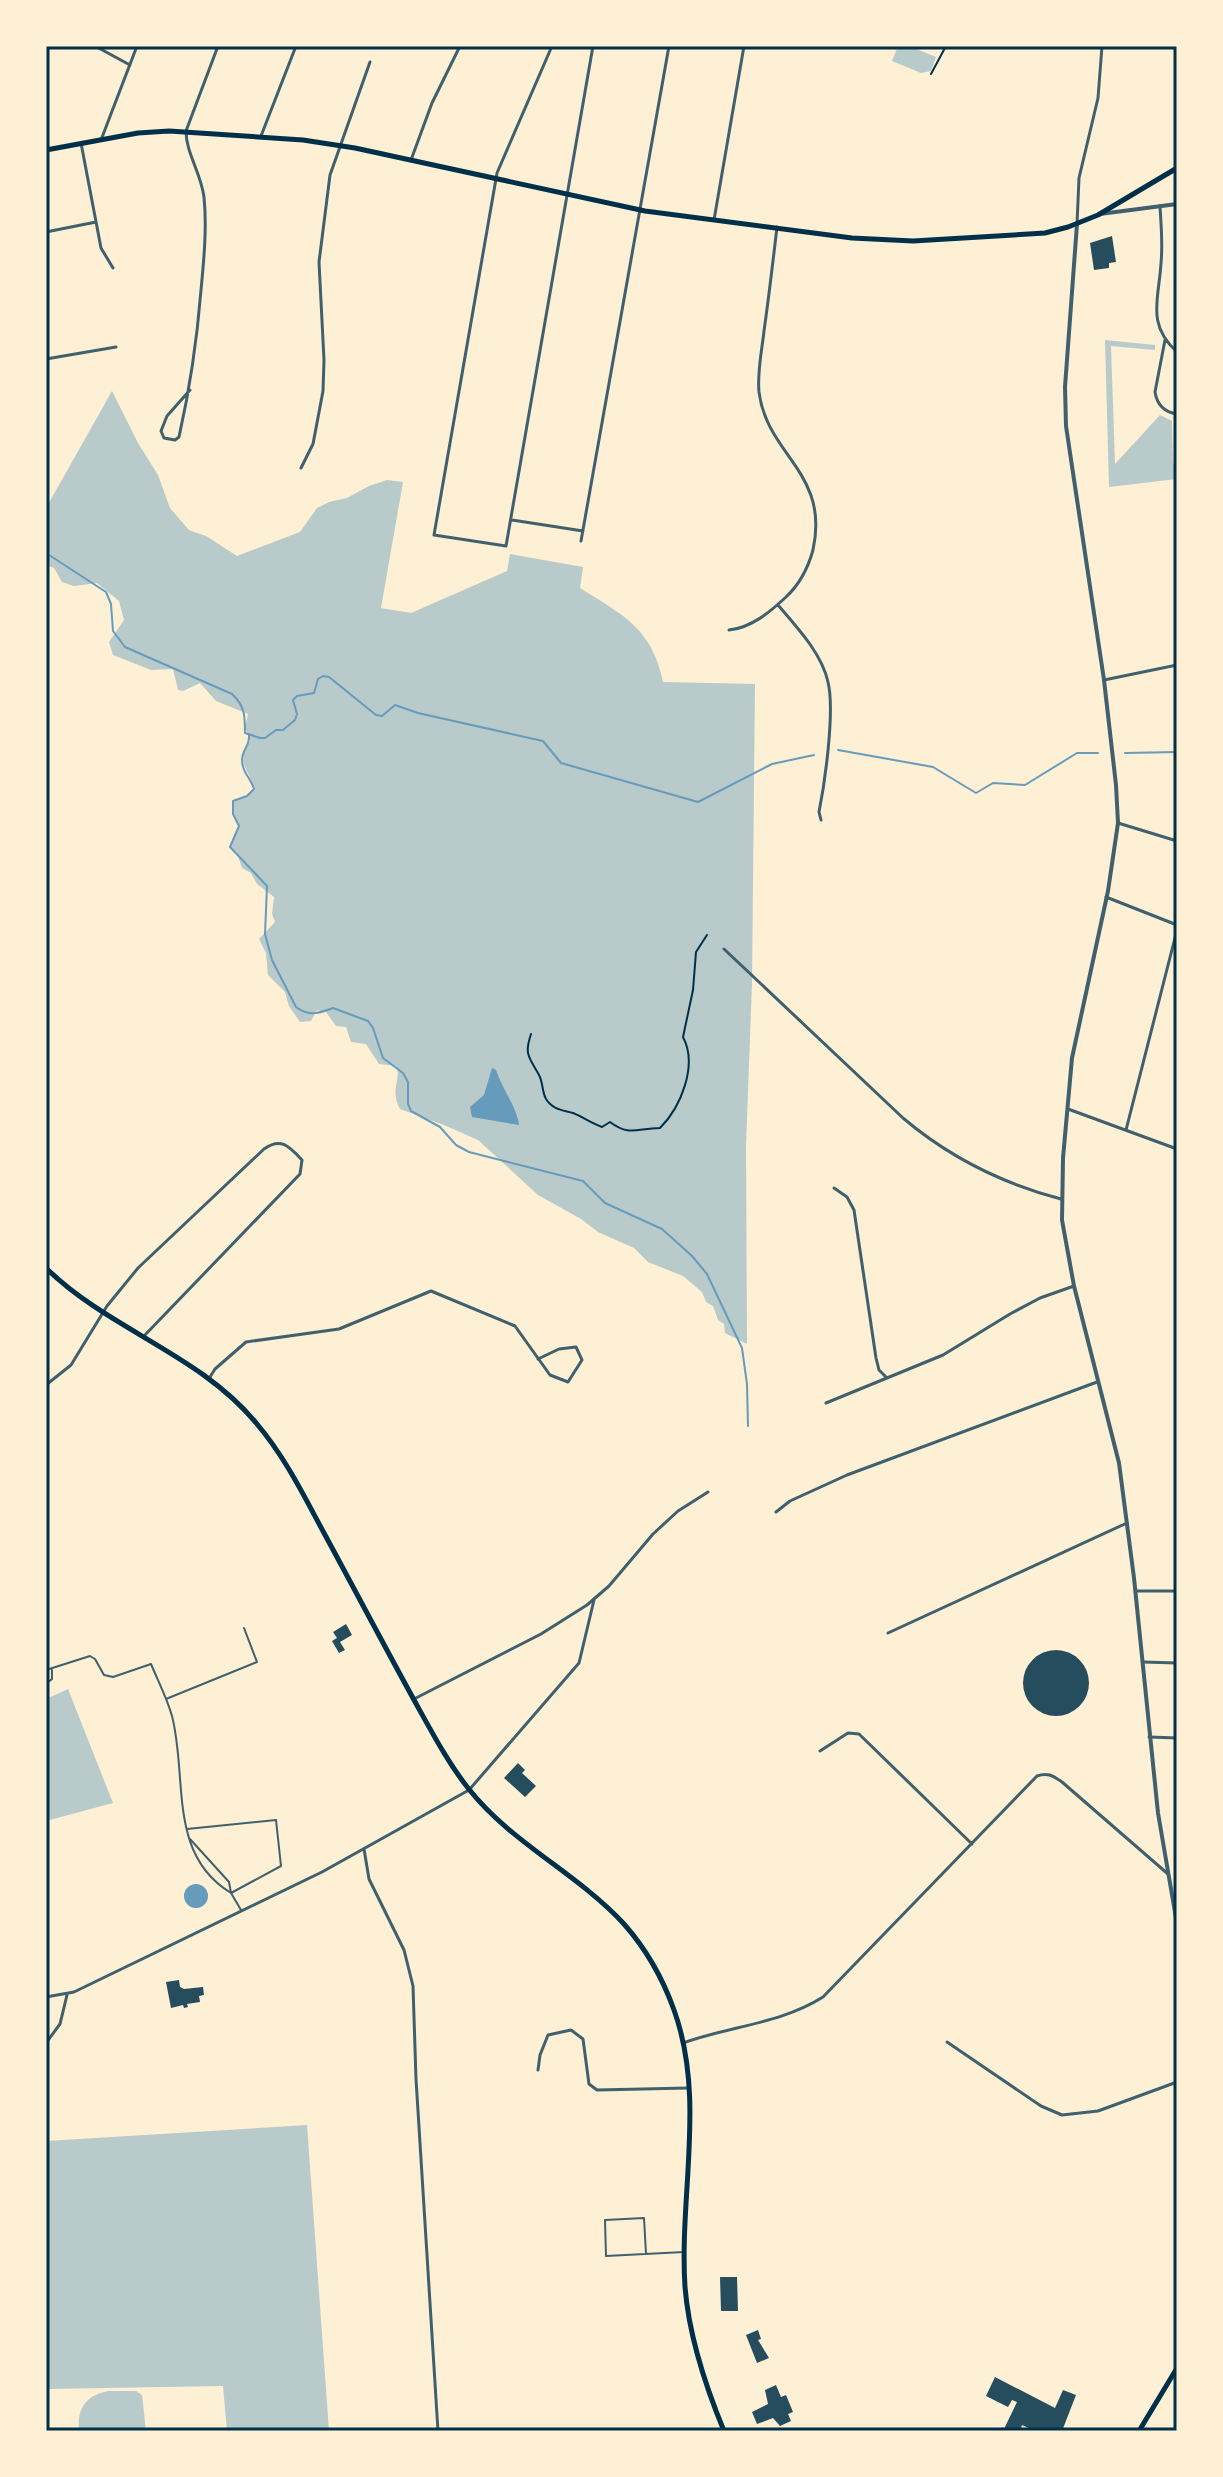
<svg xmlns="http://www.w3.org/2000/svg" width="1223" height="2477" font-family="Rubik,sans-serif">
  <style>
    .green { fill: #b9caca }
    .water { fill: #669bbc }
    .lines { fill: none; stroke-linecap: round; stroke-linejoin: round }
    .stream { stroke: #669bbc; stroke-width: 2 }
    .building { fill: #264d5e }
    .path { stroke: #003049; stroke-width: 2 }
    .service { stroke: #3f606c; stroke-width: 2 }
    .minor { stroke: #3f606c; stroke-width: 3 }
    .tertiary { stroke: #3f606c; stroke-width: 4 }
    .secondary { stroke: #003049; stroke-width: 5 }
    .neatline { fill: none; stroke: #003049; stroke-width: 3 }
  </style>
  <rect width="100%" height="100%" fill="#fdf0d5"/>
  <!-- green -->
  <path class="green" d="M 898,46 L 909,46 L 936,57 L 931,71 L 921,73 L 892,61 Z
    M 1105,340 L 1155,345 L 1155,350 L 1111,346 L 1115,464 L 1160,415 L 1172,421 L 1173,464 L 1177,464 L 1177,479 L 1109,487 Z
    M 112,391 L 138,443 L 158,475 L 170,508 L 189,530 L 206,536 L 237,556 L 300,532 L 317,508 L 329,502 L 347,498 L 369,486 L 387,480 L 403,482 L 381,608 L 411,613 L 507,571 L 510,554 L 583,567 L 580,588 C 623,615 652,628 663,682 L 755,684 L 752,983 L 746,1146 L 747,1344 L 725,1333 L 724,1324 L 718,1320 L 713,1306 L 706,1302 L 702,1292 L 683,1276 L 648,1262 L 634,1248 L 598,1232 L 581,1219 L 538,1195 L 478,1140 L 444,1125 L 400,1109 C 389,1090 402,1079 396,1066 L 379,1064 L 366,1044 L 351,1042 L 346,1027 L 336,1026 L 326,1012 L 317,1010 L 311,1021 L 300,1022 L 289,1006 L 285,992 L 268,975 L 266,953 L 259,939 L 275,922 L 272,914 L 274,897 L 257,884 L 251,873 L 242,868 L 237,853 L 230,847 L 239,827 L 232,809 L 233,800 L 249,795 L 254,789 C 249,768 235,764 250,741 L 245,727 L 248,714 L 216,701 L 200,683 L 183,691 L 178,690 L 173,669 L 151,670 L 113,655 L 109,642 L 124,620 L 119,601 L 97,583 L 74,586 L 62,582 L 54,568 L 46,565 L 46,508 Z
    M 68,1689 L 113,1803 L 46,1821 L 46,1699 Z
    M 307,2125 L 329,2431 L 227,2431 L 223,2386 L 46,2389 L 46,2141 Z
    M 109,2391 L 136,2391 L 142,2395 L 146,2431 L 79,2431 C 77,2408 86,2395 109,2391 Z"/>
  <!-- water -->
  <path class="water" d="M 492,1068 L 496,1070 C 502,1089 517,1107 519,1125 L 472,1117 L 470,1107 L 484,1095 Z
    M184 1896a12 12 0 1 1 24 0a12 12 0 1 1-24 0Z"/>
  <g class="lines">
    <!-- stream -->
    <path class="stream" d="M 46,553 L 106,592 L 111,604 L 113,631 L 125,647 L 232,694 C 245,706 245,716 245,733 L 260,738 L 265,738 L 276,730 L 283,730 L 295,720 L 297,714 L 293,700 L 297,696 L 314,693 L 318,679 L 323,676 L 329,677 L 376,715 L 382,716 L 395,705 L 418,713 L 543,741 L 561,763 L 698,802 L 772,764 L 814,755
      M 249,735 C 250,745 243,749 242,759 C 242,773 251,778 254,789 L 247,796 L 233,801 L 233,814 L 239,826 L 230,847 L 267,886 L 265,934 L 272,960 L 296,1007 C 309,1017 320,1013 333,1008 L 368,1021 L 373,1028 L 383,1058 L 403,1073 L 408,1082 L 408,1104 L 411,1111 L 440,1127 L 456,1145 L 469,1152 L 583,1181 L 605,1203 L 662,1229 L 692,1256 L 707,1274 L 742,1348 L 747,1384 L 748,1426
      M 838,750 L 933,767 L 976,793 L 993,783 L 1025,785 L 1077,753 L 1098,753
      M 1125,753 L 1177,752"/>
  </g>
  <!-- building -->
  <path class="building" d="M 1112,236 L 1116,262 L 1109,263 L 1109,268 L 1094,270 L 1090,243 Z
    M 346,1624 L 352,1635 L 340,1642 L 345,1650 L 339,1653 L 332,1641 L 337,1638 L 333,1632 Z
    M1023 1683a33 33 0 1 1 66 0a33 33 0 1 1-66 0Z
    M 518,1763 L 525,1770 L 522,1773 L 536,1786 L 525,1797 L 504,1778 Z
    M 179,1980 L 180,1987 L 184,1989 L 203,1987 L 204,1995 L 199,1996 L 200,2002 L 187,2004 L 188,2007 L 184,2008 L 183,2005 L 171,2008 L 166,1982 Z
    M 720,2277 L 737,2277 L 738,2311 L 721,2311 Z
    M 758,2330 L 761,2339 L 758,2340 L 769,2358 L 757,2363 L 746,2335 Z
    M 995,2377 L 1055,2408 L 1063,2390 L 1076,2395 L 1062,2431 L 1035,2431 L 1022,2425 L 1020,2431 L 1000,2431 L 1002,2427 L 1004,2429 L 1017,2402 L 1012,2400 L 1008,2407 L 986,2396 Z
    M 776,2385 L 781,2397 L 786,2395 L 793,2412 L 788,2414 L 791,2421 L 780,2426 L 773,2418 L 757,2424 L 752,2412 L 768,2404 L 765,2390 Z"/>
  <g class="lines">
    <!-- path -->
    <path class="path" d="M 931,74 L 946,46
      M 531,1034 C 524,1055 529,1057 539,1075 C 543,1082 542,1092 546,1099 C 553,1110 563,1110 573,1113 C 581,1116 591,1123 602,1127 L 610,1122 C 630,1137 637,1128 660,1128 C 681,1107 698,1065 683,1037 L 693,990 L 696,952 L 707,935"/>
    <!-- service -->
    <path class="service" d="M 46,1670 L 90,1656 L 95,1659 L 104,1675 L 113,1677 L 151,1664 C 158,1681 167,1698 172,1716 C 188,1778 167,1854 231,1893
      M 46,1684 L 52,1679 L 52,1670
      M 166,1699 L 257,1662 L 244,1628
      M 187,1829 L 276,1820 L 281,1866 L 231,1893
      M 190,1839 L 229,1882 L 231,1893 L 241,1910
      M 646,2254 L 644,2218 L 605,2220 L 606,2256 L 684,2252"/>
    <!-- minor -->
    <path class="minor" d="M 95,46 L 130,65
      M 552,46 L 497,173 L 434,535 L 506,546 L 593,46
      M 261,136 L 296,46
      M 101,140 L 137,46
      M 81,143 L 101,248 L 113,268
      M 411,160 L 432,103 L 460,46
      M 1160,206 C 1161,225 1163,244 1161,263 C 1159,299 1146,324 1177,352
      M 714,220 L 744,46
      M 1077,224 L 1079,178 L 1098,98 L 1102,46
      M 46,232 L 96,222
      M 1165,340 L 1155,392 C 1157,405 1164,412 1177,414
      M 46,359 L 116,347
      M 190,390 L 167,416 L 161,431 L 164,438 L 175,440 L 179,437 C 190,388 197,340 201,290 C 204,259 207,227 204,197 C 201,173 186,153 186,131 L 218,46
      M 301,468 L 313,444 L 323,391 L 324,360 L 319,262 L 330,175 L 370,62
      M 512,520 L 583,531
      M 581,541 L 669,46
      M 778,605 C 797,627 822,654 828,682 C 835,711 825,782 819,812 L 821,820
      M 729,630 C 751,628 770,612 786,597 C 800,584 808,568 813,550 C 830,472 767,456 759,392 C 757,372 762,350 764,331 C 769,296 773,261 777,227
      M 1104,680 L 1177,665
      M 1118,823 L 1177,841
      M 1106,897 L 1177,925
      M 724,949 L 903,1118 C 949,1157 1004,1184 1061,1199
      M 1068,1109 L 1177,1149
      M 1126,1130 L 1177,930
      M 834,1188 L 847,1197 L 854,1210 L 876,1358 L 879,1370 L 887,1378
      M 210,1377 L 215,1369 L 246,1342 L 339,1329 L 431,1291 L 515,1326 L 550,1375 L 568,1382 L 582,1360 L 576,1347 L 559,1349 L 538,1359
      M 46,1385 L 71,1365 L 107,1306 L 138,1268 L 264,1149 C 281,1137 289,1146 302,1160 L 300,1174 L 144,1336
      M 826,1403 L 943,1355 L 1010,1314 L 1040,1298 L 1074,1286
      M 776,1512 L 790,1501 L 847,1475 L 1097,1382
      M 1137,1591 L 1177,1591
      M 888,1633 L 1127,1523
      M 1143,1662 L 1177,1663
      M 414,1699 L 541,1634 L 587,1605 L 609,1586 L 653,1534 L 678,1511 L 708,1492
      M 1149,1737 L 1177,1738
      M 820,1751 L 848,1733 L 859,1734 L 972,1844
      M 364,1849 L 369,1879 L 404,1950 L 413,1986 L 416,2079 L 438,2431
      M 46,1997 L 74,1992 L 322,1872 L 469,1790 L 579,1663 L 594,1600
      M 947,2042 L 1041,2106 L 1062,2115 L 1098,2111 L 1177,2082
      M 46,2043 L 60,2024 L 67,1995
      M 683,2043 C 730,2026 780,2024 823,1997 L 1037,1776 C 1048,1772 1053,1776 1062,1782 L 1168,1874
      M 538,2070 L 540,2055 L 548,2035 L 571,2030 L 583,2039 L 589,2084 L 597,2090 L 688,2088"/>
    <!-- tertiary -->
    <path class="tertiary" d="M 1100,214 L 1177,204
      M 1077,224 L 1065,387 L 1066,426 L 1104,680 L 1116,785 L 1118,823 L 1108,891 L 1072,1058 L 1063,1158 L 1062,1220 L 1074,1286 L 1119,1463 L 1134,1578 L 1158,1813 L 1177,1924"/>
    <!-- secondary -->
    <path class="secondary" d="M 46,150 L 138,133 L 169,131 L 303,140 L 355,148 L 645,211 L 852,238 L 913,241 L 1045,233 L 1068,227 L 1098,215 L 1177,168
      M 46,1268 C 109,1330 200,1354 257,1424 C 285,1457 304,1496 324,1533 C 356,1592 387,1651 419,1709 C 434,1736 449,1764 468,1788 C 511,1843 577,1873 624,1924 C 646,1949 663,1979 674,2010 C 706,2098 679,2195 685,2287 C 689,2337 705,2385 724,2431
      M 1139,2431 L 1177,2368"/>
  </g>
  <!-- border -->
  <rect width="1223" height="2477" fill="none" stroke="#fdf0d5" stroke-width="96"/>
  <rect x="48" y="48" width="1127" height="2381" class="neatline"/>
</svg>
